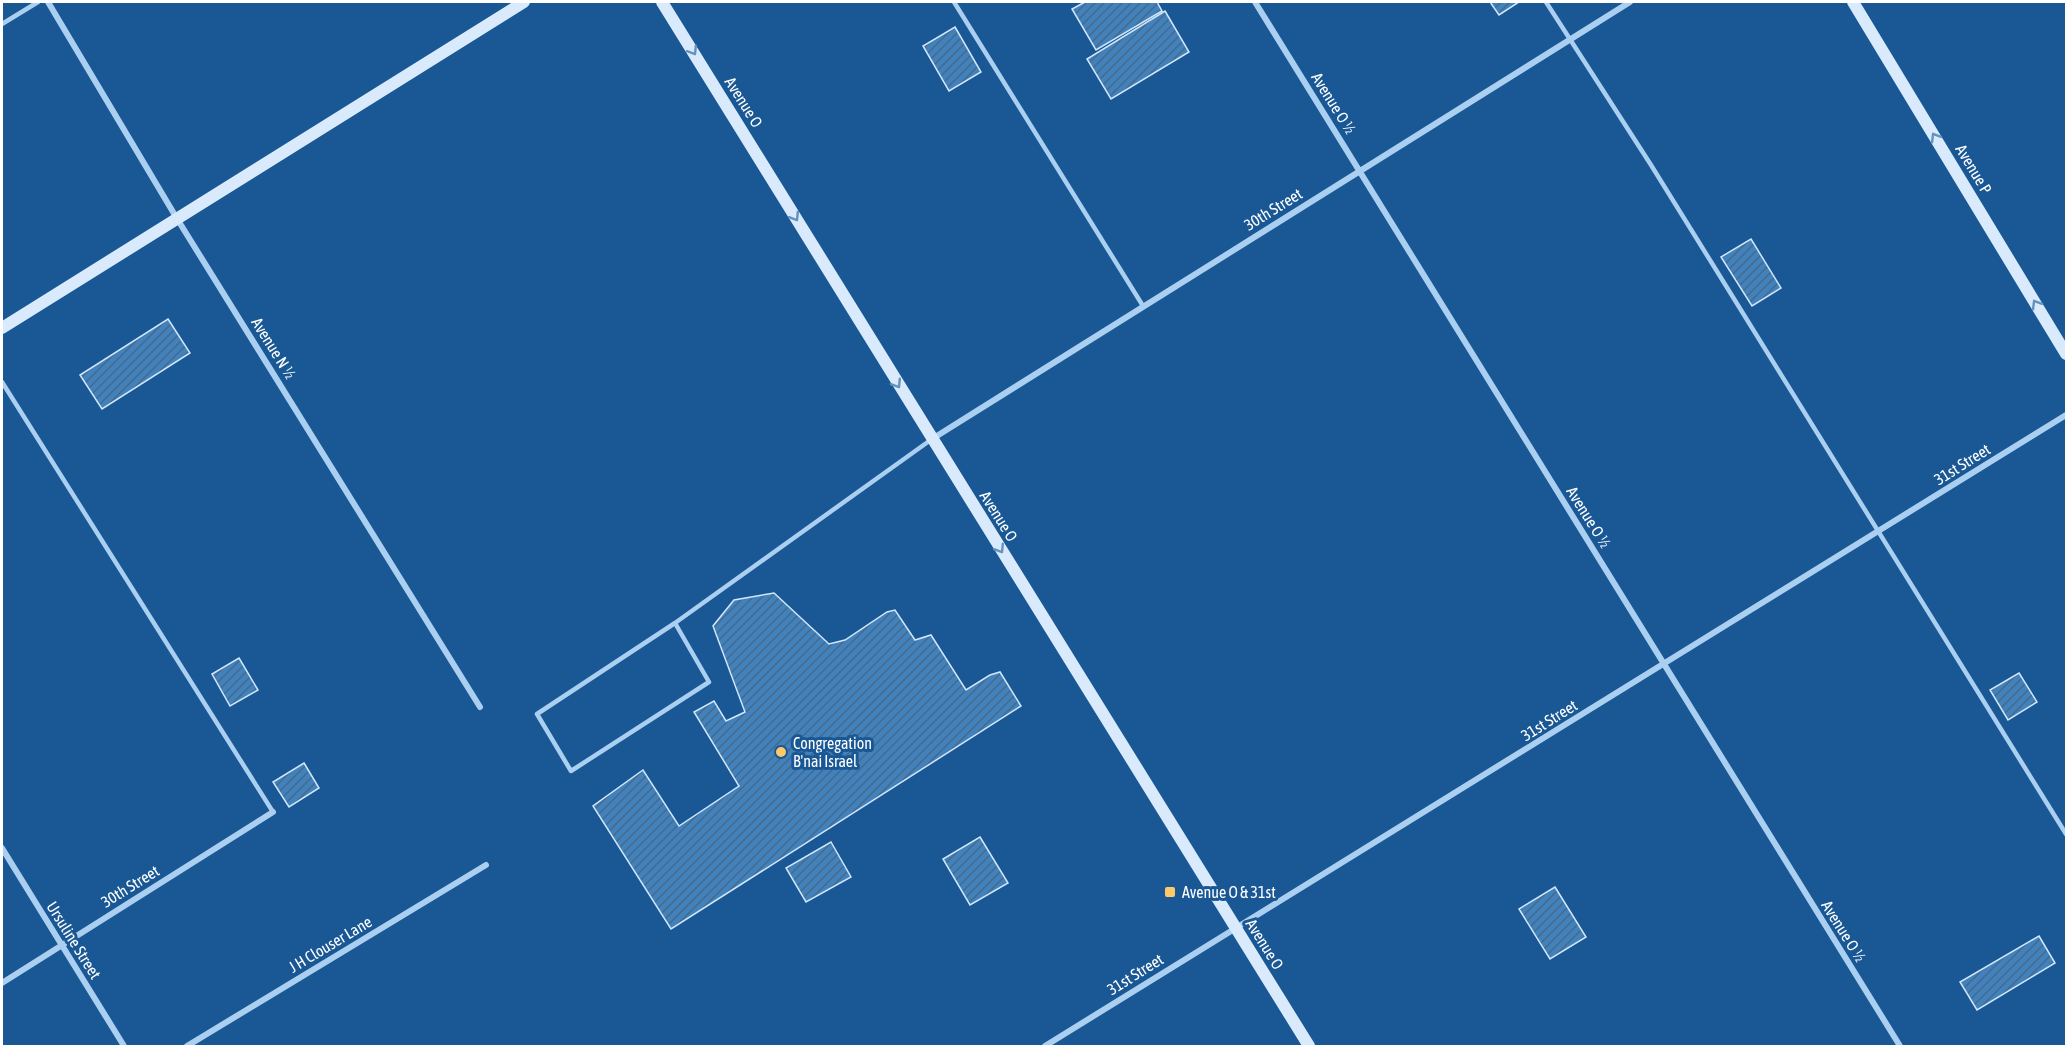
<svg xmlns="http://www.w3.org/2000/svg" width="2068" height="1048" font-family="'Asap Condensed',sans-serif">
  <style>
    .building { fill: url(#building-hatch); stroke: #d1e7fb; stroke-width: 1.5 }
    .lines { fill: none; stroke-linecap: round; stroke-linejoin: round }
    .lane { stroke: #aacff0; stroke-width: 4.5 }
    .street { stroke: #aacff0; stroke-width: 6 }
    .secondary { stroke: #d8eafb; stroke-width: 12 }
    .oneway { stroke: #6592be }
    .poi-dot { fill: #ffc96a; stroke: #195895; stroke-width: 2 }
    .labels { text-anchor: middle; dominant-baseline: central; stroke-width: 6; stroke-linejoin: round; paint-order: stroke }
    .street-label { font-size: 16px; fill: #fff; stroke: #195895 }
    .poi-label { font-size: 16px; fill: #fff; stroke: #195895; text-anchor: start }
  </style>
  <defs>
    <pattern id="building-hatch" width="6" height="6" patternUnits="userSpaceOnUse" patternTransform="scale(1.5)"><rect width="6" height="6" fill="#4181bc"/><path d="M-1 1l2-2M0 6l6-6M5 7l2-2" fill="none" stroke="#46698a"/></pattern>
  </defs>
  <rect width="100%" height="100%" fill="#195895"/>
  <!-- building -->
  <path class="building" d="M 1085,2 L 1157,2 L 1162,11 L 1096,50 L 1072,9 Z
    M 1490,2 L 1519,2 L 1499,15 Z
    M 1165,11 L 1189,52 L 1111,99 L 1087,59 Z
    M 955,27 L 981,72 L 949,91 L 923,46 Z
    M 1751,239 L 1781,288 L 1752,306 L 1721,257 Z
    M 168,319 L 190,353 L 102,409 L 80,375 Z
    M 774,593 L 829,644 L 845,640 L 887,612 L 895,610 L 915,640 L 931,635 L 966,690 L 990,675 L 1000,672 L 1021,706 L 671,929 L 593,806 L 643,770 L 679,826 L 739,786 L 694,712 L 714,701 L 726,721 L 745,712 L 713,626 L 734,600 Z
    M 239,658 L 258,690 L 230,706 L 212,674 Z
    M 2019,673 L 2037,702 L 2008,720 L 1990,690 Z
    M 304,763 L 319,788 L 289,807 L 273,782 Z
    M 980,837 L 1008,883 L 970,905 L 943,859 Z
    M 831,842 L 851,877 L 806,902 L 786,868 Z
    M 1555,887 L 1586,937 L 1550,959 L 1519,909 Z
    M 2039,936 L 2055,963 L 1977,1010 L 1960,982 Z"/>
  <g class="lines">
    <!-- lane -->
    <path class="lane" d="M 954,2 L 1143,306
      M 1546,2 L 1651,165 L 2066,834
      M 2,24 L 38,2
      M 2,382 L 273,812
      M 675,623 L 709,682 L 571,771 L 537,714 L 675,623 L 932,439"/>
    <!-- street -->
    <path class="street" d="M 48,2 L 176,217 L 480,707
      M 1255,2 L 1900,1046
      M 932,439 L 1630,2
      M 2,848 L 124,1046
      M 2,983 L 273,812
      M 187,1046 L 486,865
      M 1045,1046 L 2066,415"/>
    <!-- secondary -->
    <path class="secondary" d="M 662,2 L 1309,1046
      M 1853,2 L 2066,354
      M 2,328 L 524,2"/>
  </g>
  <!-- one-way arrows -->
  <defs><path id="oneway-chevron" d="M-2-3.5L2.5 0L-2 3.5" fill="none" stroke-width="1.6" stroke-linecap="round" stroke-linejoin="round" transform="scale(1.5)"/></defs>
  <g class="oneway">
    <use href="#oneway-chevron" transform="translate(693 51) rotate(58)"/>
    <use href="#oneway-chevron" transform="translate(1935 137) rotate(-121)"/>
    <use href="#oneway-chevron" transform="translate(795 217) rotate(58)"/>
    <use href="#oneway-chevron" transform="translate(2036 304) rotate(-121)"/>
    <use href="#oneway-chevron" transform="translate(897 384) rotate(58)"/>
    <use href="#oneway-chevron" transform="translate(1000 549) rotate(58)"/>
  </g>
  <!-- markers -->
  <g class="poi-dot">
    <circle cx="781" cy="752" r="6"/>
    <rect x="1164" y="886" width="12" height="12" rx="3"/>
  </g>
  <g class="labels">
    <!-- street labels -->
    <g class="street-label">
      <text transform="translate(744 102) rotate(58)">Avenue O</text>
      <text transform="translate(1334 103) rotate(58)">Avenue O ½</text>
      <text transform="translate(1974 169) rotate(59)">Avenue P</text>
      <text transform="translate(1273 209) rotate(-32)">30th Street</text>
      <text transform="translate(274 348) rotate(58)">Avenue N ½</text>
      <text transform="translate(1962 464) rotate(-32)">31st Street</text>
      <text transform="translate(999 516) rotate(58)">Avenue O</text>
      <text transform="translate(1589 517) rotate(58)">Avenue O ½</text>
      <text transform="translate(1549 720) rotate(-32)">31st Street</text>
      <text transform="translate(130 886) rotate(-32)">30th Street</text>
      <text transform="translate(1844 931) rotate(58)">Avenue O ½</text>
      <text transform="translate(74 940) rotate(58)">Ursuline Street</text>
      <text transform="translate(330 944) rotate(-31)">J H Clouser Lane</text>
      <text transform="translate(1265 944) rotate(58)">Avenue O</text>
      <text transform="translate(1135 974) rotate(-32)">31st Street</text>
    </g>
    <!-- poi labels -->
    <g class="poi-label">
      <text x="793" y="743">Congregation<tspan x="793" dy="18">B'nai Israel</tspan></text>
      <text x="1182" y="892">Avenue O &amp; 31st</text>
    </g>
  </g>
  <!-- border -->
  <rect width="2068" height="1048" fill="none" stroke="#ffffff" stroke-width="6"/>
</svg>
